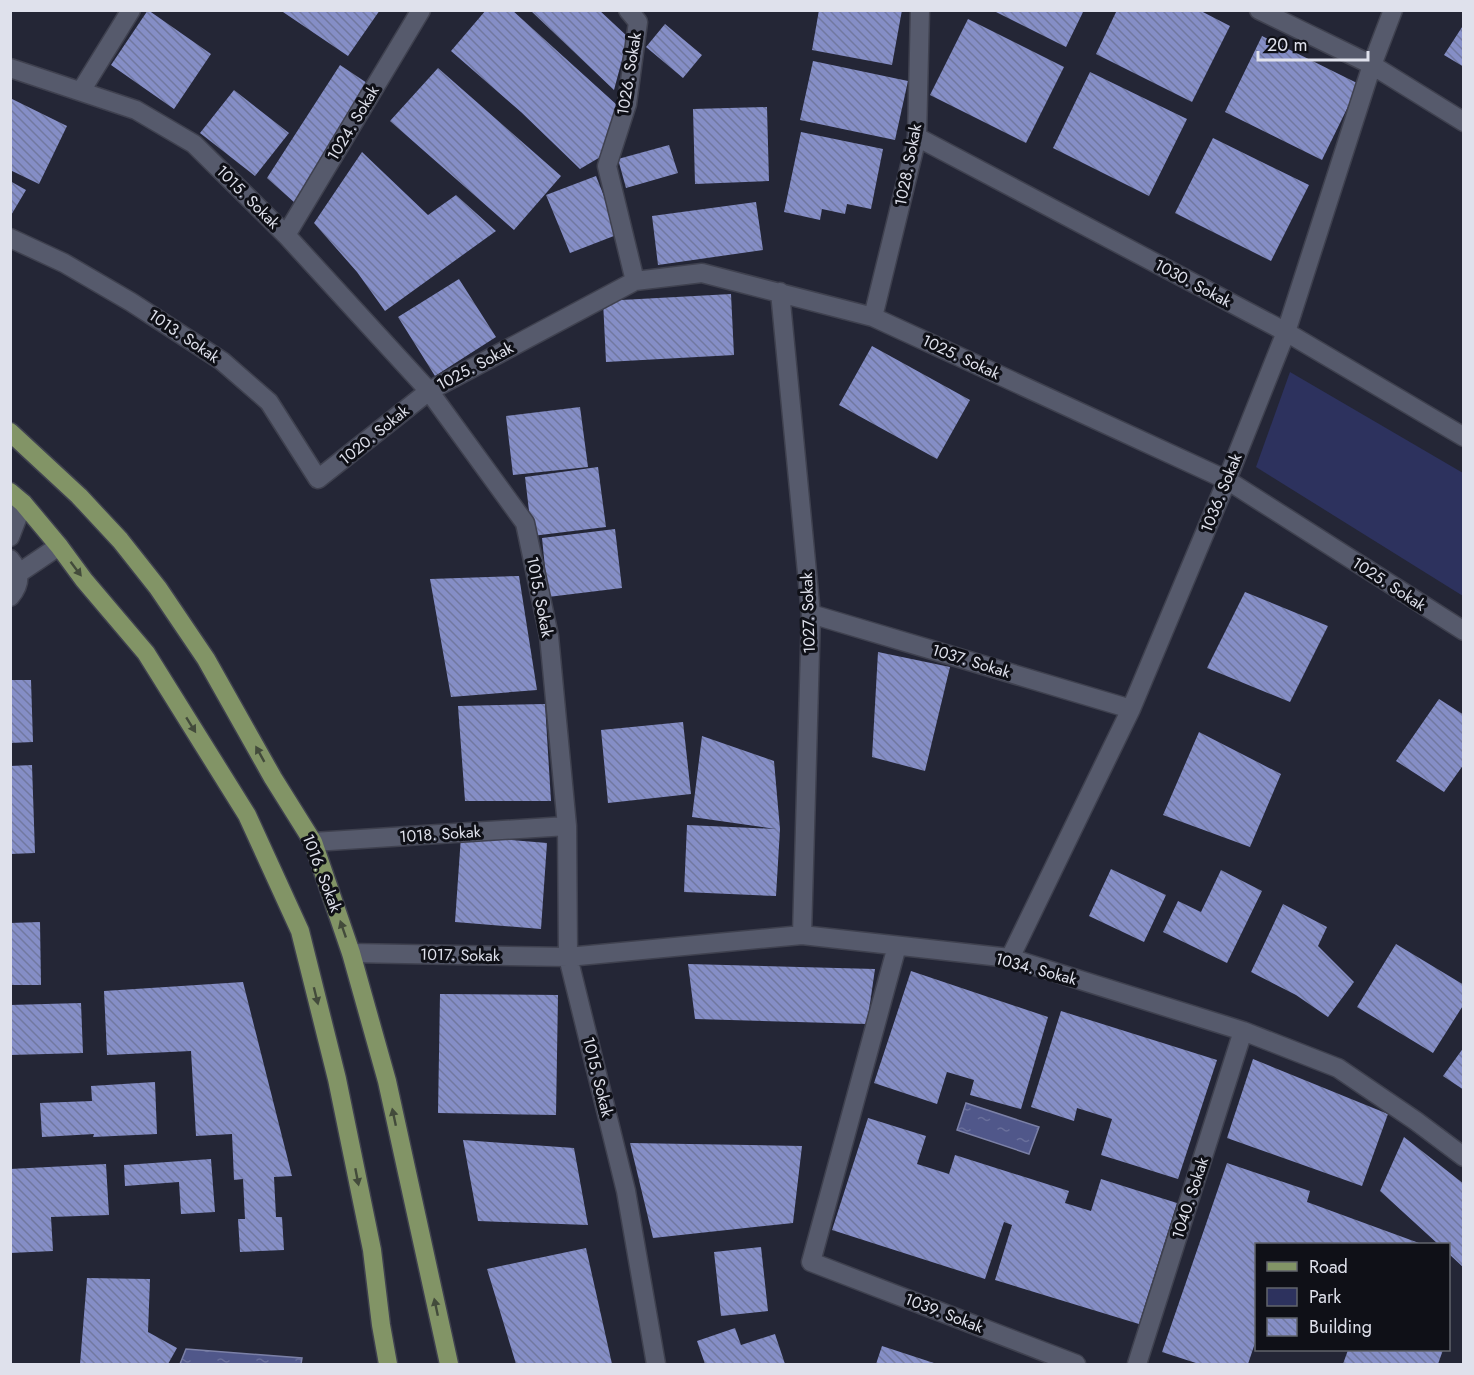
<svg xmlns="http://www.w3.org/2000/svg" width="1474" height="1375" font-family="Jost,sans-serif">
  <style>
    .green { fill: #2d325e }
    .water { fill: url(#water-ripples); stroke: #7b80a7; stroke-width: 1.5 }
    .building { fill: url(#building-back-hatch) }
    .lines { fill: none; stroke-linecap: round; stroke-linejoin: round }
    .minor-casing { stroke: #3f414f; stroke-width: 21 }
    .major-casing { stroke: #3f414f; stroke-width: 21 }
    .minor { stroke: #565a6c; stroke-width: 18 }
    .major { stroke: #829466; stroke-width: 18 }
    .oneway { fill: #434b3b }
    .labels { text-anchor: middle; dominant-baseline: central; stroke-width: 6; stroke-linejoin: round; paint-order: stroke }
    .street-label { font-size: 16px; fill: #dfe1ec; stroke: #0f1017 }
  </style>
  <defs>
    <pattern id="water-ripples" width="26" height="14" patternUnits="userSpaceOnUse" patternTransform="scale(1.5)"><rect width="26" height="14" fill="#50578a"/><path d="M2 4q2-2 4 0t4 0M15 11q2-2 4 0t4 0" fill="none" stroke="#696f9b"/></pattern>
    <pattern id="building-back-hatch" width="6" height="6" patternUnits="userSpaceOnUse" patternTransform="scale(1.5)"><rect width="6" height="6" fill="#858ec6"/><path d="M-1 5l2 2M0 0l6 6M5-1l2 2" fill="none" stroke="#7178a0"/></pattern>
  </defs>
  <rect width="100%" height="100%" fill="#242636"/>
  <!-- green -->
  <path class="green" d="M 1290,372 L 1463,473 L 1463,596 L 1256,467 Z"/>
  <!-- water -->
  <path class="water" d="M 966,1103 L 1039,1127 L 1029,1154 L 957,1130 Z
    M 186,1349 L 302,1358 L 301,1364 L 180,1364 Z"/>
  <!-- building -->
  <path class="building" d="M 148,10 L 211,54 L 174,109 L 111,65 Z
    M 280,10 L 380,10 L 348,56 Z
    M 486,10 L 512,10 L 617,105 L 607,153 L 580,169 L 521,112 L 451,51 Z
    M 530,10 L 599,10 L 628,37 L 614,90 Z
    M 819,10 L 902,10 L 892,65 L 812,50 Z
    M 992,10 L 1084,10 L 1066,47 Z
    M 1117,10 L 1199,10 L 1230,26 L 1192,102 L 1096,54 Z
    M 968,19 L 1064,67 L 1026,143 L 930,95 Z
    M 665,24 L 702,55 L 683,78 L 646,47 Z
    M 1464,24 L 1464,67 L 1444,55 Z
    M 1262,36 L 1359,84 L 1322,160 L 1225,112 Z
    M 813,61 L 908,81 L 895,140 L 800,120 Z
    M 340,65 L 367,83 L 295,203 L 267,178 Z
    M 438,68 L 561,176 L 514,230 L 390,121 Z
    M 1090,72 L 1187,119 L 1149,196 L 1053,148 Z
    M 234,90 L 289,133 L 255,176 L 200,133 Z
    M 10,98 L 67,126 L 39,184 L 10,170 Z
    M 767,107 L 769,181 L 695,184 L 693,109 Z
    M 801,132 L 883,149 L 871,209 L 847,204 L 845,214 L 822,209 L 820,220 L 784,212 Z
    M 1213,138 L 1309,185 L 1271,261 L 1175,213 Z
    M 669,145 L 678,173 L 626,188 L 618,159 Z
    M 362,152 L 428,215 L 456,195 L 496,231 L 385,311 L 357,272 L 314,223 Z
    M 596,176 L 619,234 L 570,253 L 546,195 Z
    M 10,181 L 26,190 L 10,217 Z
    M 756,202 L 763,250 L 658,265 L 652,216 Z
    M 459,279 L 496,337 L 435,376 L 398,317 Z
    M 731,294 L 734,355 L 606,362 L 603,301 Z
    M 872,346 L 970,400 L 937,459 L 839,405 Z
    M 580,407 L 588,467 L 513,475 L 506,416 Z
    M 598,467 L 606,527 L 532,536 L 525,477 Z
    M 615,529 L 622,588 L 548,597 L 542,538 Z
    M 519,576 L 537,690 L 451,697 L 430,579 Z
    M 1245,592 L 1328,626 L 1290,702 L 1207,668 Z
    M 878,652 L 950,667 L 925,771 L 872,757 Z
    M 10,680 L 31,680 L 33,742 L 10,743 Z
    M 1439,699 L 1464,715 L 1464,764 L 1444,792 L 1396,761 Z
    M 545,704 L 551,801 L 465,801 L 458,706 Z
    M 683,722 L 691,794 L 608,803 L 601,730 Z
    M 1199,732 L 1281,774 L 1250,847 L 1163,815 Z
    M 702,736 L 774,761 L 780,829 L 776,896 L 684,892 L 687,825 L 776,829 L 692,817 Z
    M 32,765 L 35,853 L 10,854 L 10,766 Z
    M 461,836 L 547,843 L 541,929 L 455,922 Z
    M 1111,869 L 1166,895 L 1144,942 L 1089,916 Z
    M 1221,870 L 1262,891 L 1227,963 L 1163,932 L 1178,901 L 1201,912 Z
    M 1283,904 L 1327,927 L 1318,946 L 1354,982 L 1328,1017 L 1296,995 L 1251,972 Z
    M 40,922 L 41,985 L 10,985 L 10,923 Z
    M 1396,944 L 1464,985 L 1464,1004 L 1433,1053 L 1357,1007 Z
    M 688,964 L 875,969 L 867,1024 L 695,1019 Z
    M 911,971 L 1048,1017 L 1021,1109 L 970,1095 L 974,1080 L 947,1072 L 937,1104 L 874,1083 Z
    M 243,982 L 292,1176 L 274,1177 L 276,1217 L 282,1217 L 284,1250 L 240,1252 L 238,1219 L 245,1219 L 243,1179 L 234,1180 L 232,1134 L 196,1136 L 191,1051 L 107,1055 L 104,991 Z
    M 440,994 L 558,995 L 556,1115 L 438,1113 Z
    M 81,1003 L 83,1053 L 10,1055 L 10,1005 Z
    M 1061,1011 L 1217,1060 L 1178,1179 L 1101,1155 L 1112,1119 L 1077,1108 L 1074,1121 L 1031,1107 Z
    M 1464,1047 L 1464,1090 L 1443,1076 Z
    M 1253,1059 L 1388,1114 L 1362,1186 L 1227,1138 Z
    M 155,1082 L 157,1134 L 93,1137 L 94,1134 L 42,1137 L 40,1103 L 92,1101 L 91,1086 Z
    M 868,1118 L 926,1136 L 917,1164 L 949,1174 L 955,1155 L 1069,1191 L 1065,1203 L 1091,1211 L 1101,1179 L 1177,1203 L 1139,1324 L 995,1280 L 1012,1225 L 1004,1222 L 985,1279 L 832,1230 Z
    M 1404,1137 L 1464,1184 L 1464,1268 L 1449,1254 L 1448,1244 L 1438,1244 L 1380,1191 Z
    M 463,1140 L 574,1148 L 588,1225 L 478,1221 Z
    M 630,1143 L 802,1146 L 793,1223 L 653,1238 Z
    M 211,1159 L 215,1212 L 181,1214 L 179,1182 L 125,1186 L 124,1165 Z
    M 1227,1163 L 1310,1191 L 1307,1202 L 1419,1243 L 1418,1244 L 1256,1244 L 1256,1340 L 1248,1364 L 1199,1364 L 1162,1352 Z
    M 106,1164 L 109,1215 L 51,1217 L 53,1251 L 10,1253 L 10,1169 Z
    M 761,1247 L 768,1311 L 721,1316 L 714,1252 Z
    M 586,1248 L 612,1364 L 516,1364 L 487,1269 Z
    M 87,1278 L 150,1279 L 148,1332 L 177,1348 L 168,1364 L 80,1364 Z
    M 735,1328 L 741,1345 L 775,1334 L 785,1364 L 705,1364 L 697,1341 Z
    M 882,1346 L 937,1364 L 876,1364 Z
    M 1348,1350 L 1443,1350 L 1438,1364 L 1343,1364 Z"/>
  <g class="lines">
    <!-- minor casing -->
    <g class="minor-casing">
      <path id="minor" d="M 628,10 L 638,22 L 627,104 L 607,166 L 635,281
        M 1259,10 L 1372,65 L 1464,122
        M 10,68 L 136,110 L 194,144 L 286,235 L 429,391 L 525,523 L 549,636 L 567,826 L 568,957 L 626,1191 L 656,1364
        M 81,91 L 131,10
        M 917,137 L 1286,332 L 1464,437
        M 286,235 L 421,10
        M 10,238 L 64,263 L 131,302 L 222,361 L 269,402 L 318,479 L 429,391 L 635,281 L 702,273 L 873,317 L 1227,480 L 1464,631
        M 780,292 L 811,614 L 802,935
        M 873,317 L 917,137 L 920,10
        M 10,537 L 23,503
        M 10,559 C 21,572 21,584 10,597
        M 19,573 L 59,546
        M 811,614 L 1131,709
        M 313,842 L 567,826
        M 897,946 L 811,1262 L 1076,1364
        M 351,953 L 568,957 L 802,935 L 1010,958 L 1243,1031 L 1338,1068 L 1416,1121 L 1464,1157
        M 1010,958 L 1131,709 L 1227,480 L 1286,332 L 1372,65 L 1393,10
        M 1137,1364 L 1243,1031"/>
    </g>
    <!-- major casing -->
    <g class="major-casing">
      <path id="major" d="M 10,432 L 79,496 L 120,540 L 158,588 L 206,659 L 273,778 L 313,842 L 351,953 L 387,1081 L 449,1364
        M 10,492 L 23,503 L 59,546 L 84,580 L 146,653 L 247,815 L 300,931 L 337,1079 L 372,1250 L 381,1325 L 388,1364"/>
    </g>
    <!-- minor -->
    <use href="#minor" class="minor"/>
    <!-- major -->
    <use href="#major" class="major"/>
  </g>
  <!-- one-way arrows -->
  <defs><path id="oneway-solid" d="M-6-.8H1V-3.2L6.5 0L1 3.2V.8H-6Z" transform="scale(1.5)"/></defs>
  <g class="oneway">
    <use href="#oneway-solid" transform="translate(76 569) rotate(53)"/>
    <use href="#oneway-solid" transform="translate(191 725) rotate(58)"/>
    <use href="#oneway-solid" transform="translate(260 754) rotate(-119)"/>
    <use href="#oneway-solid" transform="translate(343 929) rotate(-109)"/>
    <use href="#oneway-solid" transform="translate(316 996) rotate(76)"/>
    <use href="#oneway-solid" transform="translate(394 1117) rotate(-102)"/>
    <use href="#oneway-solid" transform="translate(357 1177) rotate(79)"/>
    <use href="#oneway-solid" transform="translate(436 1307) rotate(-102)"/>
  </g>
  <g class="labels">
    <!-- street labels -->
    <g class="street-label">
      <text transform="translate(629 74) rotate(-81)">1026. Sokak</text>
      <text transform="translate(353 123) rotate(-59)">1024. Sokak</text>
      <text transform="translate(908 165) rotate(-79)">1028. Sokak</text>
      <text transform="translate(248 197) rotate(45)">1015. Sokak</text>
      <text transform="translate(1193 283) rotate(28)">1030. Sokak</text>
      <text transform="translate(184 336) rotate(34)">1013. Sokak</text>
      <text transform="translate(961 357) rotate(25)">1025. Sokak</text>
      <text transform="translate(475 366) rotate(-28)">1025. Sokak</text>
      <text transform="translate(374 435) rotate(-39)">1020. Sokak</text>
      <text transform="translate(1221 493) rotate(-68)">1036. Sokak</text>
      <text transform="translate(1389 584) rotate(33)">1025. Sokak</text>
      <text transform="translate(540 597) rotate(79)">1015. Sokak</text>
      <text transform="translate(808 613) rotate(-92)">1027. Sokak</text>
      <text transform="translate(971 661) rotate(17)">1037. Sokak</text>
      <text transform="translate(440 834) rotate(-4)">1018. Sokak</text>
      <text transform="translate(322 873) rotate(69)">1016. Sokak</text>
      <text transform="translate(460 955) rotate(1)">1017. Sokak</text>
      <text transform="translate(1036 969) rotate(15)">1034. Sokak</text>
      <text transform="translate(598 1077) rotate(76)">1015. Sokak</text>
      <text transform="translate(1190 1198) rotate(-72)">1040. Sokak</text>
      <text transform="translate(944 1313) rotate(21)">1039. Sokak</text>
    </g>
  </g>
  <!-- border -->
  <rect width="1474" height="1375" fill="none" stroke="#dfe1ec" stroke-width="24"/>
  <!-- legend -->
  <rect x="1255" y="1243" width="195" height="108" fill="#0f1017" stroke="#62646c" stroke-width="1.5"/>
  <rect x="1267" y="1262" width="30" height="9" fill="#829466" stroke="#62646c" stroke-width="1.5"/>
  <text x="1309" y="1273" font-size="18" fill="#dfe1ec">Road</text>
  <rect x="1267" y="1288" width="30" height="18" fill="#2d325e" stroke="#62646c" stroke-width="1.5"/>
  <text x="1309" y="1303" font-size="18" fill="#dfe1ec">Park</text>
  <rect x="1267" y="1318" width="30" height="18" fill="url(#building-back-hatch)" stroke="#62646c" stroke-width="1.5"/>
  <text x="1309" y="1333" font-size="18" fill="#dfe1ec">Building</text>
  <!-- scale -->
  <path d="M1258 51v9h110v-9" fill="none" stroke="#dfe1ec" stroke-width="3"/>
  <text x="1267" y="51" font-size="18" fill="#dfe1ec" stroke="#0f1017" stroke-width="4.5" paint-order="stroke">20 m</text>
</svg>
